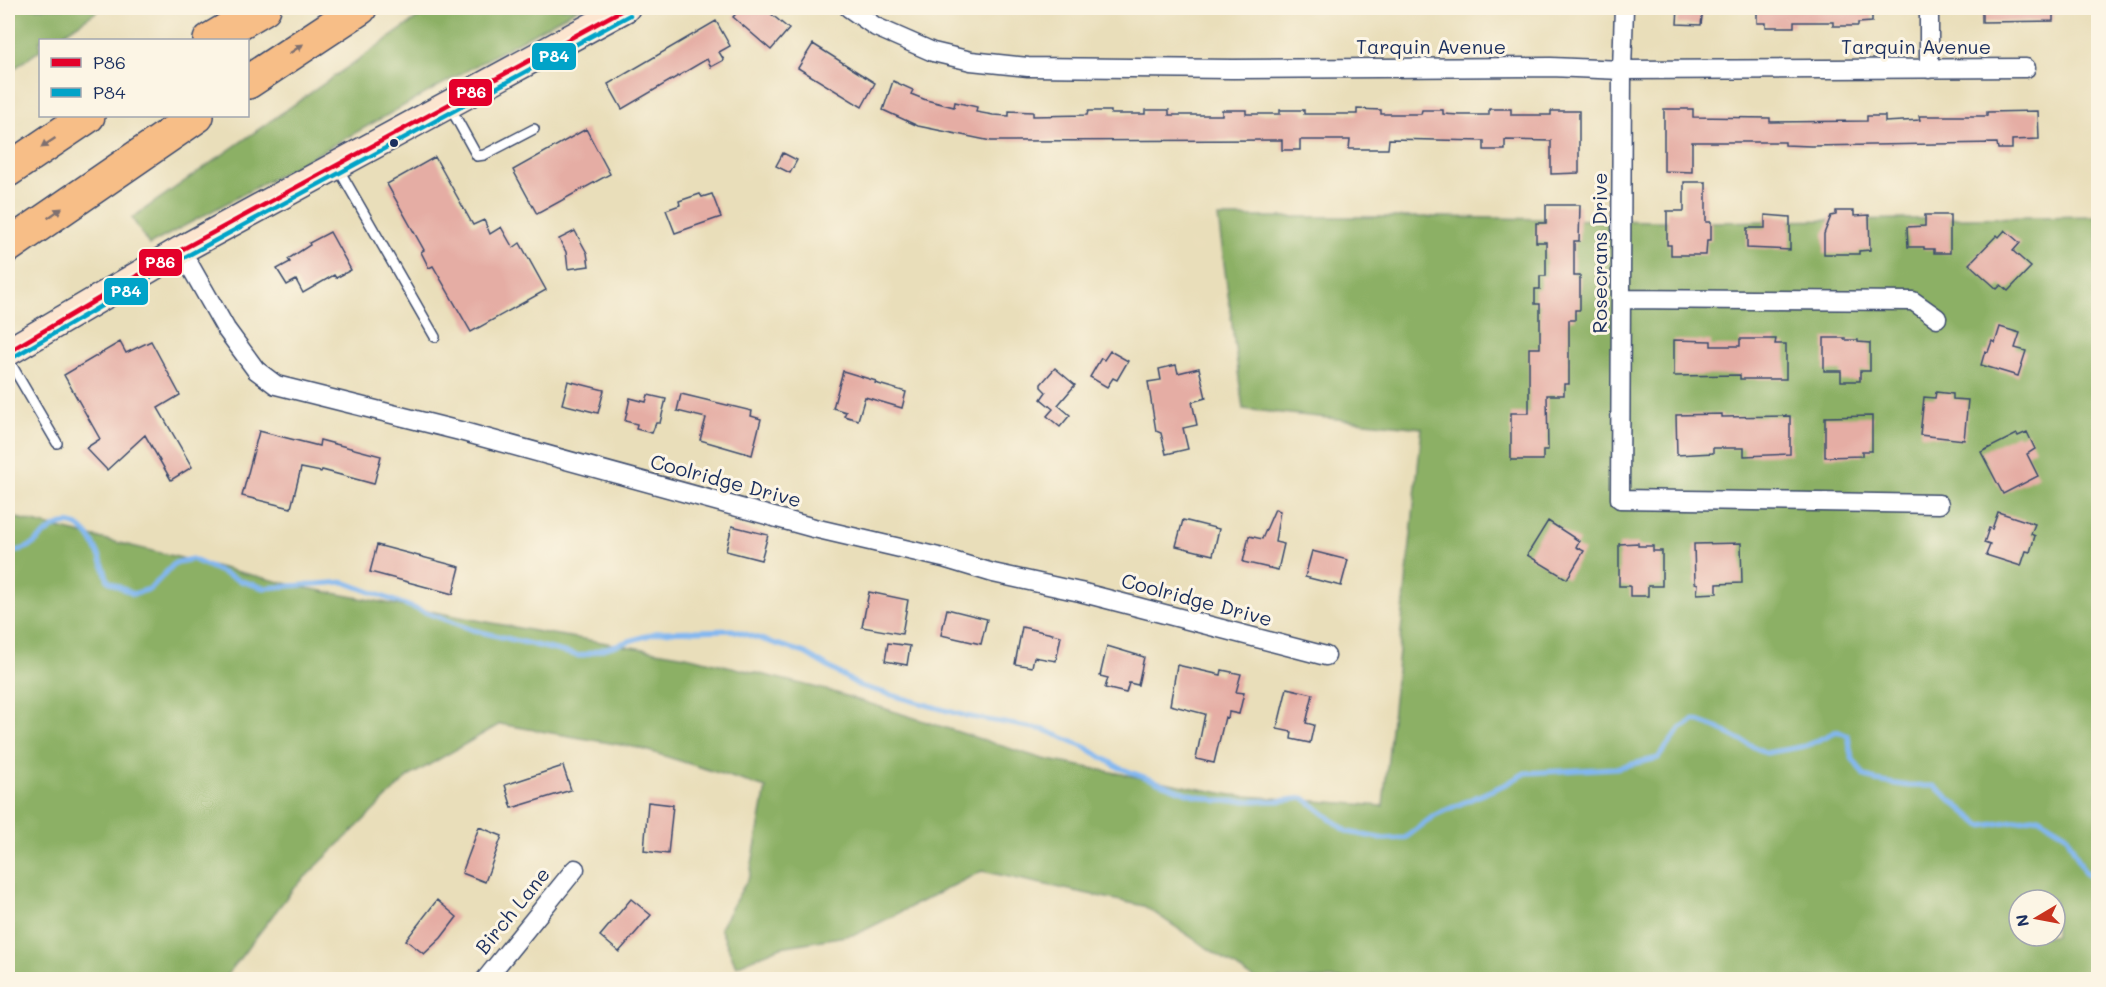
<svg xmlns="http://www.w3.org/2000/svg" width="2106" height="987" font-family="Mali,sans-serif">
  <style>
    .forest { fill: #8cb065; stroke: #547062; stroke-width: 1.5; fill-rule: evenodd }
    .lines { fill: none; stroke-linecap: round; stroke-linejoin: round }
    .stream { stroke: #82b7f0; stroke-width: 5 }
    .building { fill: #e5ada4 }
    .service-casing { stroke: #3a496c; stroke-width: 12 }
    .minor-casing { stroke: #3a496c; stroke-width: 21 }
    .secondary-casing { stroke: #3a496c; stroke-width: 30 }
    .motorway-casing { stroke: #3a496c; stroke-width: 36 }
    .service { stroke: #fff; stroke-width: 9 }
    .minor { stroke: #fff; stroke-width: 18 }
    .secondary { stroke: #fce5cf; stroke-width: 27 }
    .motorway { stroke: #f7be87; stroke-width: 33 }
    .bus-1-casing { stroke: #fcf5e5; stroke-width: 9 }
    .bus-2-casing { stroke: #fcf5e5; stroke-width: 9 }
    .bus-1 { stroke: #e4002b; stroke-width: 4.5 }
    .bus-2 { stroke: #01a3c8; stroke-width: 4.5 }
    .oneway { fill: #7e6f70 }
    .bus-dot { fill: #1b2f5e; stroke: #fcf5e5; stroke-width: 2 }
    .labels { text-anchor: middle; dominant-baseline: central; stroke-width: 6; stroke-linejoin: round; paint-order: stroke }
    .street-label { font-size: 20px; fill: #1b2f5e; stroke: #fcf5e5 }
    .line-badge { stroke: #fcf5e5; stroke-width: 2 }
    .badge-label { font-size: 16px; text-anchor: middle; font-weight: bold; fill: #fff }
  </style>
  <rect width="100%" height="100%" fill="#fcf5e5"/>
  <filter id="ink" filterUnits="userSpaceOnUse"><feTurbulence type="fractalNoise" baseFrequency=".0167" numOctaves="2"/><feDisplacementMap in="SourceGraphic" scale="12" xChannelSelector="R" yChannelSelector="G"/><feConvolveMatrix kernelMatrix="1 2 1 2 8 2 1 2 1" color-interpolation-filters="sRGB"/></filter>
  <filter id="wash" filterUnits="userSpaceOnUse"><feTurbulence type="fractalNoise" baseFrequency=".008" numOctaves="4" result="noise"/><feDisplacementMap in="SourceGraphic" scale="24" xChannelSelector="R" yChannelSelector="G"/><feGaussianBlur stdDeviation="1.35" result="paint"/><feColorMatrix in="noise" values="0 0 0 0 0 0 0 0 0 0 0 0 0 0 0 0 0 1.4 0 .05"/><feComposite in="paint" operator="in"/></filter>
  <g filter="url(#wash)">
    <rect width="100%" height="100%" fill="#e9deba"/>
    <!-- forest -->
    <path class="forest" d="M 8,8 L 102,8 L 54,40 L 40,40 L 40,50 L 8,73 Z
      M 432,8 L 579,8 L 303,162 L 149,245 L 132,218 Z
      M 2098,216 L 2098,979 L 1254,979 L 1144,906 L 982,871 L 857,934 L 781,947 L 736,966 L 720,928 L 750,875 L 766,788 L 639,748 L 500,724 L 408,777 L 293,889 L 224,979 L 8,980 L 8,516 L 301,587 L 540,632 L 686,656 L 830,691 L 1043,759 L 1232,795 L 1383,806 L 1422,428 L 1243,409 L 1218,217 L 1442,217 L 1708,222 ZM 2019,900 L 2055,900 L 2055,936 L 2019,936 Z"/>
    <g class="lines">
      <!-- stream -->
      <path class="stream" d="M 8,554 C 14,551 24,550 30,546 C 39,541 45,531 57,526 C 87,512 102,560 108,581 L 133,594 L 150,589 L 175,563 L 192,559 L 241,581 L 264,588 L 344,582 L 473,630 L 580,656 L 659,632 L 732,630 L 805,653 L 860,686 L 966,716 L 1045,730 L 1083,746 L 1120,768 L 1187,793 L 1219,801 L 1278,801 L 1304,798 L 1348,832 L 1384,839 L 1405,838 L 1435,815 L 1508,783 L 1525,773 L 1616,768 L 1658,758 L 1680,729 L 1695,720 L 1717,728 L 1766,753 L 1806,746 L 1837,731 L 1848,736 L 1852,758 L 1864,775 L 1876,781 L 1909,786 L 1934,786 L 1982,826 L 2038,817 L 2066,834 L 2084,871 L 2098,883"/>
    </g>
    <g id="blocks">
      <!-- building -->
      <path class="building" d="M 741,8 L 764,8 L 789,29 L 771,50 L 733,17 Z
        M 1678,8 L 1703,8 L 1701,25 L 1677,24 Z
        M 1757,8 L 1872,8 L 1872,22 L 1858,23 L 1858,26 L 1833,26 L 1833,22 L 1794,22 L 1794,27 L 1766,27 L 1766,23 L 1757,23 Z
        M 1982,8 L 2053,8 L 2053,21 L 1982,22 Z
        M 716,21 L 730,46 L 719,52 L 724,60 L 711,67 L 707,59 L 622,109 L 608,84 Z
        M 813,44 L 875,83 L 862,107 L 798,68 Z
        M 893,81 L 913,90 L 911,94 L 926,100 L 954,107 L 955,102 L 977,107 L 976,112 L 993,115 L 1009,116 L 1009,111 L 1033,112 L 1033,116 L 1087,115 L 1088,111 L 1111,111 L 1111,114 L 1145,114 L 1145,110 L 1169,110 L 1169,115 L 1222,115 L 1222,110 L 1246,110 L 1246,114 L 1280,114 L 1280,110 L 1304,110 L 1304,114 L 1357,114 L 1357,109 L 1381,110 L 1381,114 L 1421,114 L 1422,110 L 1443,110 L 1443,114 L 1459,115 L 1489,115 L 1489,109 L 1511,109 L 1511,115 L 1551,115 L 1551,111 L 1579,111 L 1579,173 L 1551,174 L 1551,141 L 1505,140 L 1505,150 L 1484,150 L 1484,141 L 1389,139 L 1388,149 L 1349,149 L 1350,140 L 1300,140 L 1300,150 L 1282,150 L 1282,140 L 991,141 L 918,126 L 883,110 Z
        M 1664,109 L 1693,109 L 1693,117 L 1770,118 L 1770,122 L 1867,121 L 1867,116 L 1885,116 L 1885,122 L 1920,120 L 1919,116 L 1987,116 L 1987,112 L 2038,111 L 2039,139 L 2012,140 L 2012,149 L 1998,149 L 1997,143 L 1811,146 L 1785,145 L 1785,142 L 1692,142 L 1692,172 L 1664,171 Z
        M 586,129 L 610,174 L 537,214 L 513,170 Z
        M 783,153 L 797,160 L 790,173 L 776,166 Z
        M 435,157 L 473,225 L 484,220 L 490,234 L 501,227 L 513,248 L 520,243 L 546,290 L 471,332 L 433,266 L 429,268 L 421,252 L 424,250 L 387,184 Z
        M 1684,182 L 1706,182 L 1706,222 L 1711,222 L 1711,240 L 1707,240 L 1706,255 L 1671,255 L 1671,245 L 1667,245 L 1667,211 L 1684,211 Z
        M 700,194 L 702,197 L 712,194 L 721,217 L 675,233 L 666,210 L 680,205 L 679,201 Z
        M 1546,205 L 1580,205 L 1579,241 L 1574,241 L 1574,276 L 1580,276 L 1580,310 L 1575,310 L 1575,320 L 1569,320 L 1569,384 L 1564,384 L 1564,395 L 1547,395 L 1548,450 L 1543,450 L 1543,460 L 1511,460 L 1511,413 L 1529,413 L 1529,348 L 1540,348 L 1540,304 L 1535,304 L 1535,289 L 1540,289 L 1540,276 L 1546,276 L 1546,242 L 1536,242 L 1536,223 L 1546,223 Z
        M 1836,211 L 1854,211 L 1854,216 L 1869,215 L 1870,250 L 1859,251 L 1859,254 L 1824,254 L 1824,234 L 1831,216 L 1836,215 Z
        M 1765,215 L 1790,217 L 1790,250 L 1747,248 L 1747,228 L 1765,228 Z
        M 1925,215 L 1950,215 L 1950,253 L 1934,253 L 1934,249 L 1924,249 L 1924,247 L 1908,247 L 1907,227 L 1925,226 Z
        M 2005,230 L 2020,243 L 2013,251 L 2031,267 L 2008,291 L 2001,285 L 1997,289 L 1969,264 L 1997,235 L 1999,237 Z
        M 575,231 L 587,253 L 589,266 L 568,269 L 566,252 L 559,239 Z
        M 330,232 L 351,270 L 336,278 L 334,275 L 303,293 L 296,280 L 287,285 L 277,269 L 290,262 L 288,259 L 310,245 L 309,243 Z
        M 2000,327 L 2020,333 L 2015,348 L 2026,351 L 2018,376 L 1981,365 L 1985,351 L 1988,352 L 1992,341 L 1995,343 Z
        M 1824,338 L 1845,338 L 1845,340 L 1858,340 L 1858,342 L 1870,343 L 1870,371 L 1860,371 L 1860,381 L 1841,381 L 1841,371 L 1824,371 Z
        M 1740,339 L 1776,339 L 1775,344 L 1786,344 L 1786,379 L 1740,379 L 1740,375 L 1674,376 L 1674,340 L 1711,341 L 1711,346 L 1740,346 Z
        M 151,341 L 180,395 L 158,408 L 192,467 L 171,480 L 145,435 L 107,470 L 86,448 L 100,439 L 64,375 L 120,342 L 126,353 Z
        M 1110,351 L 1128,361 L 1117,380 L 1113,378 L 1107,387 L 1090,377 L 1101,358 L 1104,360 Z
        M 1176,365 L 1178,373 L 1199,368 L 1206,398 L 1192,402 L 1197,425 L 1183,428 L 1188,449 L 1166,454 L 1161,433 L 1156,431 L 1148,382 L 1161,380 L 1159,369 Z
        M 1055,368 L 1075,385 L 1058,405 L 1070,415 L 1060,427 L 1047,416 L 1053,409 L 1041,399 L 1046,392 L 1041,387 L 1041,384 Z
        M 843,371 L 876,381 L 875,383 L 906,392 L 902,408 L 865,397 L 858,420 L 844,416 L 846,412 L 833,408 Z
        M 568,381 L 604,390 L 598,413 L 562,404 Z
        M 1936,392 L 1953,394 L 1953,399 L 1968,400 L 1964,440 L 1920,435 L 1924,397 L 1935,398 Z
        M 681,394 L 752,411 L 751,416 L 761,419 L 752,455 L 700,440 L 706,418 L 677,411 Z
        M 648,395 L 666,399 L 660,423 L 656,423 L 652,433 L 636,429 L 637,424 L 625,421 L 630,398 L 646,402 Z
        M 1722,414 L 1722,417 L 1790,416 L 1790,454 L 1744,456 L 1744,448 L 1713,448 L 1713,453 L 1677,455 L 1676,415 Z
        M 1872,416 L 1872,451 L 1862,451 L 1862,456 L 1825,457 L 1825,417 Z
        M 259,431 L 319,446 L 320,440 L 381,456 L 374,484 L 322,470 L 321,472 L 301,468 L 291,508 L 242,496 Z
        M 2027,432 L 2035,449 L 2027,454 L 2038,476 L 2003,494 L 1981,452 L 2017,434 L 2018,436 Z
        M 1275,509 L 1280,511 L 1275,542 L 1284,544 L 1278,570 L 1243,562 L 1249,536 L 1262,539 Z
        M 1998,512 L 2035,524 L 2031,534 L 2035,536 L 2030,552 L 2026,551 L 2021,566 L 1986,555 L 1990,545 L 1984,543 L 1989,528 L 1992,529 Z
        M 1183,520 L 1219,529 L 1213,555 L 1176,546 Z
        M 1548,521 L 1579,541 L 1576,547 L 1584,551 L 1567,579 L 1527,555 Z
        M 732,526 L 768,535 L 761,560 L 726,551 Z
        M 1638,543 L 1638,546 L 1653,546 L 1653,551 L 1662,551 L 1662,586 L 1648,586 L 1648,596 L 1630,596 L 1630,586 L 1619,586 L 1619,544 Z
        M 1741,543 L 1742,583 L 1717,584 L 1717,593 L 1697,594 L 1698,584 L 1695,583 L 1694,544 Z
        M 377,545 L 460,567 L 453,594 L 370,572 Z
        M 1312,551 L 1348,560 L 1341,586 L 1305,577 Z
        M 869,592 L 908,600 L 902,634 L 862,627 Z
        M 947,609 L 987,619 L 981,644 L 941,635 Z
        M 1022,627 L 1061,636 L 1056,661 L 1034,657 L 1032,667 L 1015,664 Z
        M 888,643 L 910,646 L 907,665 L 885,661 Z
        M 1107,646 L 1144,657 L 1138,685 L 1129,683 L 1126,693 L 1105,688 L 1108,678 L 1100,676 Z
        M 1177,665 L 1221,675 L 1222,670 L 1241,674 L 1236,692 L 1244,693 L 1239,714 L 1229,712 L 1228,718 L 1225,717 L 1214,763 L 1196,759 L 1205,714 L 1170,705 Z
        M 1287,688 L 1313,694 L 1306,723 L 1314,725 L 1310,743 L 1291,739 L 1292,732 L 1277,729 Z
        M 563,766 L 571,790 L 512,808 L 505,785 Z
        M 648,802 L 673,805 L 668,854 L 644,851 Z
        M 479,827 L 502,836 L 485,882 L 462,873 Z
        M 631,899 L 651,915 L 619,952 L 600,936 Z
        M 437,900 L 457,917 L 441,938 L 424,954 L 406,940 Z"/>
    </g>
  </g>
  <g filter="url(#ink)">
    <use href="#blocks" fill-opacity="0" stroke="#3a496c" stroke-width="1.5"/>
    <g class="lines">
      <!-- service casing -->
      <g class="service-casing">
        <path id="service" d="M 450,107 L 477,156 L 484,155 L 534,129
          M 338,168 L 435,337
          M 8,359 L 57,443"/>
      </g>
      <!-- minor casing -->
      <g class="minor-casing">
        <path id="minor" d="M 849,8 L 876,27 L 933,52 L 971,61 L 1028,67 L 1233,69 L 1551,67 L 1622,70 L 2026,68
          M 1624,8 L 1622,70 L 1620,499 L 1939,504
          M 1929,8 L 1929,69
          M 181,250 L 226,329 L 256,370 L 276,385 L 460,431 L 814,528 L 943,558 L 993,573 L 1080,592 L 1326,656
          M 1622,299 L 1913,301 L 1937,318
          M 485,980 L 575,869"/>
      </g>
      <!-- secondary casing -->
      <g class="secondary-casing">
        <path id="secondary" d="M 8,352 L 181,250 L 626,8"/>
      </g>
      <!-- motorway casing -->
      <g class="motorway-casing">
        <path id="motorway" d="M 210,40 L 264,8
          M 248,82 L 360,8
          M 8,170 L 88,116
          M 8,246 L 197,116"/>
      </g>
      <!-- service -->
      <use href="#service" class="service"/>
      <!-- minor -->
      <use href="#minor" class="minor"/>
      <!-- secondary -->
      <use href="#secondary" class="secondary"/>
      <!-- motorway -->
      <use href="#motorway" class="motorway"/>
      <!-- bus-1 casing -->
      <g class="bus-1-casing">
        <path id="bus-1" d="M 8,352 L 181,250 L 626,8"/>
      </g>
      <!-- bus-2 casing -->
      <g class="bus-2-casing">
        <path id="bus-2" d="M 12,358 L 185,257 L 630,15"/>
      </g>
      <!-- bus-1 -->
      <use href="#bus-1" class="bus-1"/>
      <!-- bus-2 -->
      <use href="#bus-2" class="bus-2"/>
    </g>
    <!-- one-way arrows -->
    <defs><path id="oneway-solid" d="M-6-.8H1V-3.2L6.5 0L1 3.2V.8H-6Z" transform="scale(1.5)"/></defs>
    <g class="oneway">
      <use href="#oneway-solid" transform="translate(296 49) rotate(-34)"/>
      <use href="#oneway-solid" transform="translate(48 143) rotate(146)"/>
      <use href="#oneway-solid" transform="translate(55 213) rotate(-35)"/>
    </g>
  </g>
  <!-- markers -->
  <circle class="bus-dot" cx="394" cy="143" r="5"/>
  <g class="labels">
    <!-- street labels -->
    <g class="street-label">
      <text x="1431" y="46">Tarquin Avenue</text>
      <text x="1916" y="46">Tarquin Avenue</text>
      <text transform="translate(1599 253) rotate(-90)">Rosecrans Drive</text>
      <text transform="translate(726 480) rotate(15)">Coolridge Drive</text>
      <text transform="translate(1197 599) rotate(15)">Coolridge Drive</text>
      <text transform="translate(512 910) rotate(-51)">Birch Lane</text>
    </g>
  </g>
  <g class="line-badge">
    <rect x="531" y="42" width="46" height="29" rx="6" fill="#01a3c8"/>
    <rect x="448" y="78" width="45" height="29" rx="6" fill="#e4002b"/>
    <rect x="138" y="248" width="45" height="29" rx="6" fill="#e4002b"/>
    <rect x="103" y="277" width="46" height="29" rx="6" fill="#01a3c8"/>
  </g>
  <g class="badge-label">
    <text x="554" y="62">P84</text>
    <text x="471" y="98">P86</text>
    <text x="160" y="268">P86</text>
    <text x="126" y="297">P84</text>
  </g>
  <!-- margin -->
  <rect width="2106" height="987" fill="none" stroke="#fcf5e5" stroke-width="30"/>
  <!-- legend -->
  <rect x="39" y="39" width="210" height="78" fill="#fcf5e5" stroke="#a2a6af" stroke-width="1.5"/>
  <rect x="51" y="58" width="30" height="9" fill="#e4002b" stroke="#a2a6af" stroke-width="1.5"/>
  <text x="93" y="69" font-size="18" fill="#1b2f5e">P86</text>
  <rect x="51" y="88" width="30" height="9" fill="#01a3c8" stroke="#a2a6af" stroke-width="1.5"/>
  <text x="93" y="99" font-size="18" fill="#1b2f5e">P84</text>
  <!-- north arrow -->
  <g transform="translate(2037 918) rotate(260)"><circle r="28" fill="#fcf5e5" stroke="#a2a6af" stroke-width="1.5"/>
  <path d="M0-4.5L10 22L0 15L-10 22Z" fill="#c8321e"/>
  <text y="-9" font-size="16" font-weight="bold" text-anchor="middle" fill="#1b2f5e">N</text>
  </g>
</svg>
